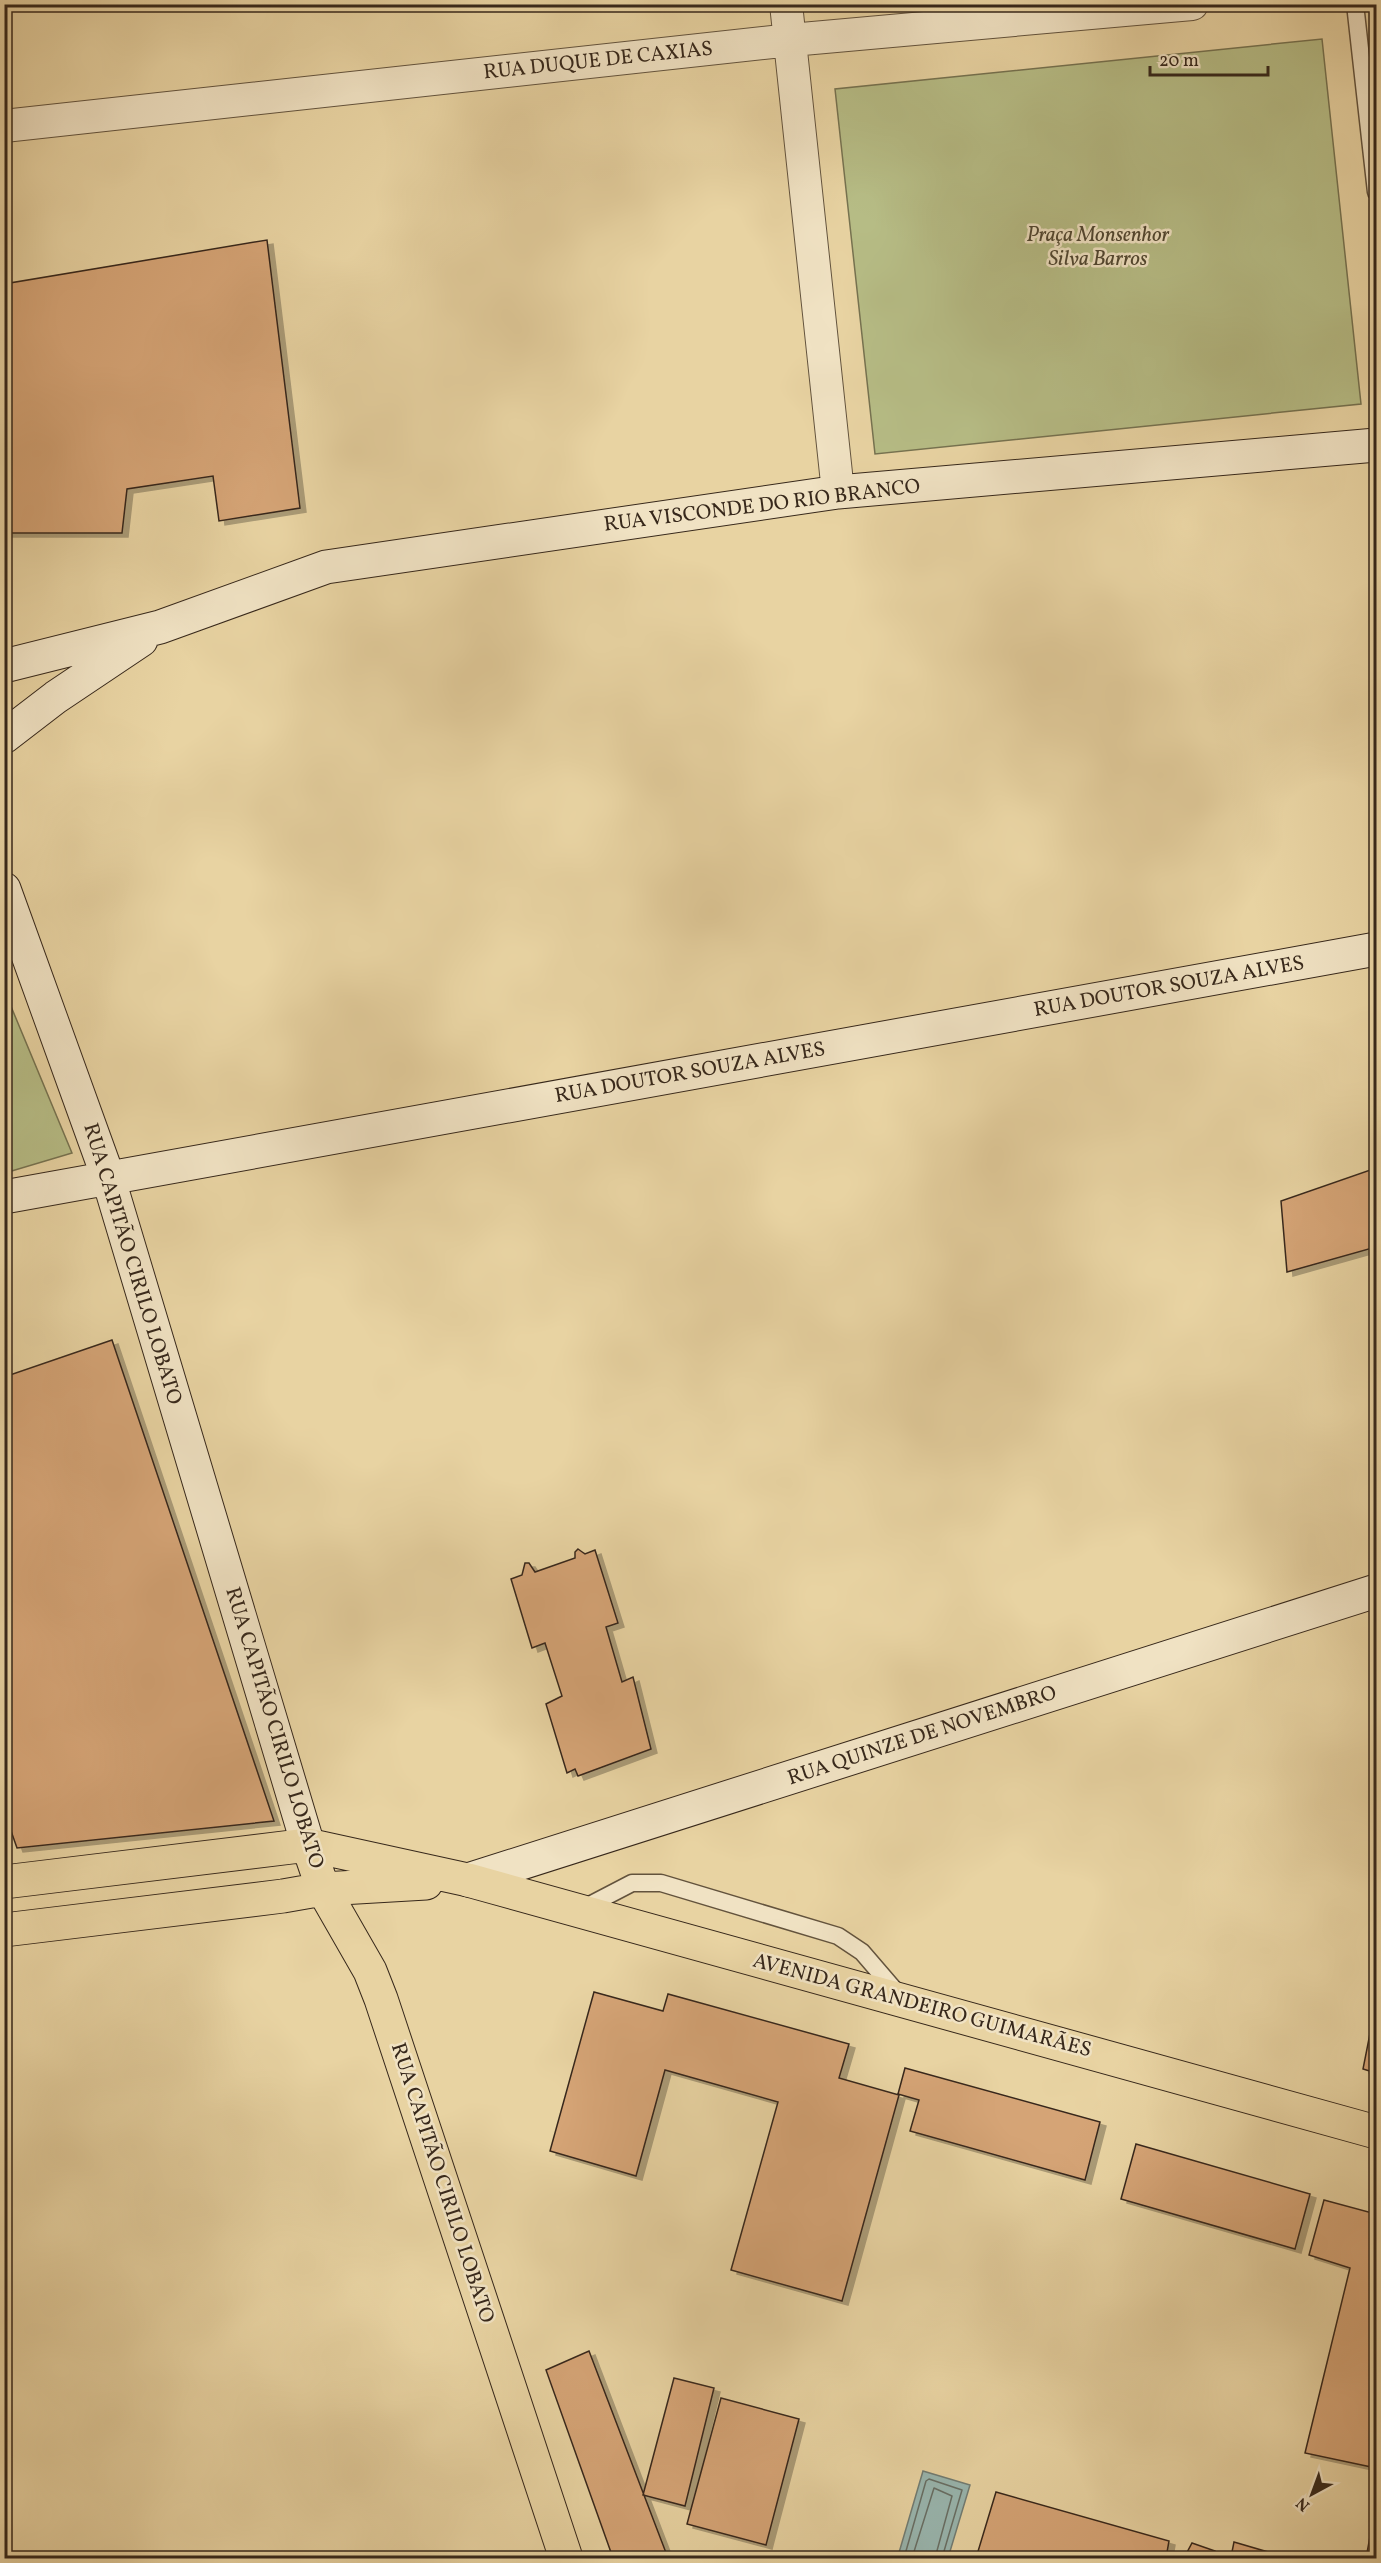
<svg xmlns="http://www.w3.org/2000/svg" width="1381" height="2563" font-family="Vollkorn,serif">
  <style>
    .green { fill: #b6bc85; stroke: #767250; stroke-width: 1.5 }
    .water { fill: #99b6af; stroke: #727d74; stroke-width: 1.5 }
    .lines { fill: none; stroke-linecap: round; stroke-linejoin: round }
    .shore { stroke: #686f65; stroke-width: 1.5 }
    .building { fill: #d5a476; stroke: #37281b; stroke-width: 1.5; filter: url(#shadow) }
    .lane-casing { stroke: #63533d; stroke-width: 19 }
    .street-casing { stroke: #63533d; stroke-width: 34 }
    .secondary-casing { stroke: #37281b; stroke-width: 35 }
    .primary-casing { stroke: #37281b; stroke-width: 35 }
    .lane { stroke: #f0e2c3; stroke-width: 16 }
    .street { stroke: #f0e2c3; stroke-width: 32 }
    .secondary { stroke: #f0e2c3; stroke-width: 33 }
    .primary { stroke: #e8d3a2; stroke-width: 33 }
    .labels { text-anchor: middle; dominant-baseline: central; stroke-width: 5; stroke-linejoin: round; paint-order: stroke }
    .street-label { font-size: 21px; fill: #37281b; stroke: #f0e2c3 }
    .park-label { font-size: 21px; font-style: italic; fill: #504630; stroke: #f0e2c3 }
  </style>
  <defs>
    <filter id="shadow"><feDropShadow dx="6" dy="4" stdDeviation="0" flood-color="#0004"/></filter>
  </defs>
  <rect width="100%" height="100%" fill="#e8d3a2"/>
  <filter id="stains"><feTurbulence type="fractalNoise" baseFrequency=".00333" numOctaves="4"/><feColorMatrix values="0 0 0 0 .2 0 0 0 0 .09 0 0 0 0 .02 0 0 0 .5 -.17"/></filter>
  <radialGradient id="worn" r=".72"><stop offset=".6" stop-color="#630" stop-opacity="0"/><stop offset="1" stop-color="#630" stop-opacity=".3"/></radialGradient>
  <!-- green -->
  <path class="green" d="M 1322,39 L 1361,404 L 875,454 L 835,89 Z
    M 5,992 L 72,1153 L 5,1173 L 4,1173 Z"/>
  <!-- water -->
  <path class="water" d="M 923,2471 L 970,2485 L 948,2558 L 907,2558 L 898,2556 Z"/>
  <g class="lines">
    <!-- shore -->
    <path class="shore" d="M 904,2558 L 926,2481 L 929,2479 L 962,2490 L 942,2558
      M 912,2558 L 934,2488 L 952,2496 L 935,2558"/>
  </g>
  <!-- building -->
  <path class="building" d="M 267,240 L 300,508 L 219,521 L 213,476 L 127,489 L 122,533 L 4,533 L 4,284 Z
    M 1376,1168 L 1376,1247 L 1287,1272 L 1281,1201 Z
    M 112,1340 L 274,1821 L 17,1848 L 4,1811 L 4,1377 Z
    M 578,1549 L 585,1554 L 595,1550 L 618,1623 L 606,1627 L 622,1682 L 633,1677 L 651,1749 L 578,1776 L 575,1769 L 567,1773 L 546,1704 L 562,1696 L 545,1643 L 532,1648 L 511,1579 L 522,1575 L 525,1563 L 529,1563 L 535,1572 L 575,1558 L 575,1552 Z
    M 594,1992 L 663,2011 L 668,1994 L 849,2044 L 839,2078 L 899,2095 L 842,2301 L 731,2270 L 778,2102 L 665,2070 L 636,2176 L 550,2151 Z
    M 1376,2003 L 1376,2073 L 1363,2069 Z
    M 905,2068 L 1100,2122 L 1085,2180 L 910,2131 L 919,2100 L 898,2094 Z
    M 1136,2144 L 1310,2194 L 1295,2249 L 1121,2199 Z
    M 1324,2200 L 1376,2214 L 1376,2468 L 1305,2453 L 1350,2268 L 1309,2255 Z
    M 589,2351 L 668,2558 L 613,2558 L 546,2370 Z
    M 674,2378 L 714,2388 L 685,2506 L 643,2495 Z
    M 721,2398 L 799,2419 L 766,2545 L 687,2524 Z
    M 996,2492 L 1169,2541 L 1166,2558 L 976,2558 Z
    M 1376,2505 L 1376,2558 L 1366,2558 Z
    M 1234,2542 L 1275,2554 L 1274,2558 L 1221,2558 L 1222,2556 L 1231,2557 Z
    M 1192,2543 L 1215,2551 L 1213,2558 L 1184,2558 Z"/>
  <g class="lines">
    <!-- lane casing -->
    <g class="lane-casing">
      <path id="lane" d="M 1355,4 L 1376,192
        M 582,1909 L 632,1883 L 661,1883 L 838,1936 L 862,1952 L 899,1995"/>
    </g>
    <!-- street casing -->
    <g class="street-casing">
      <path id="street" d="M 786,4 L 838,492
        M 4,126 L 791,40 L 1192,4"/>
    </g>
    <!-- secondary casing -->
    <g class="secondary-casing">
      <path id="secondary" d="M 4,666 L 160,627 L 326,567 L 838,492 L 1376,445
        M 4,737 L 56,697 L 141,640
        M 4,889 L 108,1177 L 308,1845
        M 4,1197 L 1376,949
        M 468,1880 L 1376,1591"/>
    </g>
    <!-- primary casing -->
    <g class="primary-casing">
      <path id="primary" d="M 308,1845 L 323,1889 L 370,1971 L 381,1999 L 566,2558
        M 4,1882 L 308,1845 L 468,1880 L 1376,2132
        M 4,1930 L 283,1896 L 323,1889 L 426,1883"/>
    </g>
    <!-- lane -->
    <use href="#lane" class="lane"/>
    <!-- street -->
    <use href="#street" class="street"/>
    <!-- secondary -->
    <use href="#secondary" class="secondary"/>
    <!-- primary -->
    <use href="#primary" class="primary"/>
  </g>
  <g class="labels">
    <!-- street labels -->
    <g class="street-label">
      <text transform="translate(598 61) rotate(-6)">RUA DUQUE DE CAXIAS</text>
      <text transform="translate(762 506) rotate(-7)">RUA VISCONDE DO RIO BRANCO</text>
      <text transform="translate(1169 987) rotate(-10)">RUA DOUTOR SOUZA ALVES</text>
      <text transform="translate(690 1073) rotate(-10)">RUA DOUTOR SOUZA ALVES</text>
      <text transform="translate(132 1264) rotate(73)">RUA CAPITÃO CIRILO LOBATO</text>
      <text transform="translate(274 1728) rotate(73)">RUA CAPITÃO CIRILO LOBATO</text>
      <text transform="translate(922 1736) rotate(-18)">RUA QUINZE DE NOVEMBRO</text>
      <text transform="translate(922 2006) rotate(15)">AVENIDA GRANDEIRO GUIMARÃES</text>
      <text transform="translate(442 2183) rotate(72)">RUA CAPITÃO CIRILO LOBATO</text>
    </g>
    <!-- park labels -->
    <g class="park-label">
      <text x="1098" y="235">Praça Monsenhor<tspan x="1098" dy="24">Silva Barros</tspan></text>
    </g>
  </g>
  <!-- margin -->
  <rect width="1381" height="2563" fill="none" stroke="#e8d3a2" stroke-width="24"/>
  <rect x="6" y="6" width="1369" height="2551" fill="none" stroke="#37281b" stroke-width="3"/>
  <rect x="12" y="12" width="1357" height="2539" fill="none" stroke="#37281b" stroke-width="1.5"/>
  <!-- north arrow -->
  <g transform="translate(1312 2494) rotate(221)" stroke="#f0e2c3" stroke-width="4.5" paint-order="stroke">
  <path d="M0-4.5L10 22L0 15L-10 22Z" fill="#37281b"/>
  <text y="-9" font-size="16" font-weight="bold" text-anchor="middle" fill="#37281b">N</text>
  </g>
  <!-- scale -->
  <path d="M1150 66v9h118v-9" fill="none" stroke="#37281b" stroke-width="3"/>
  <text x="1159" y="66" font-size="18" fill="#37281b" stroke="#f0e2c3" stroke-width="4.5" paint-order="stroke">20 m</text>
  <rect width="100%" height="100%" filter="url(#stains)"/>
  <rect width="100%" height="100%" fill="url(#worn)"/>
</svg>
